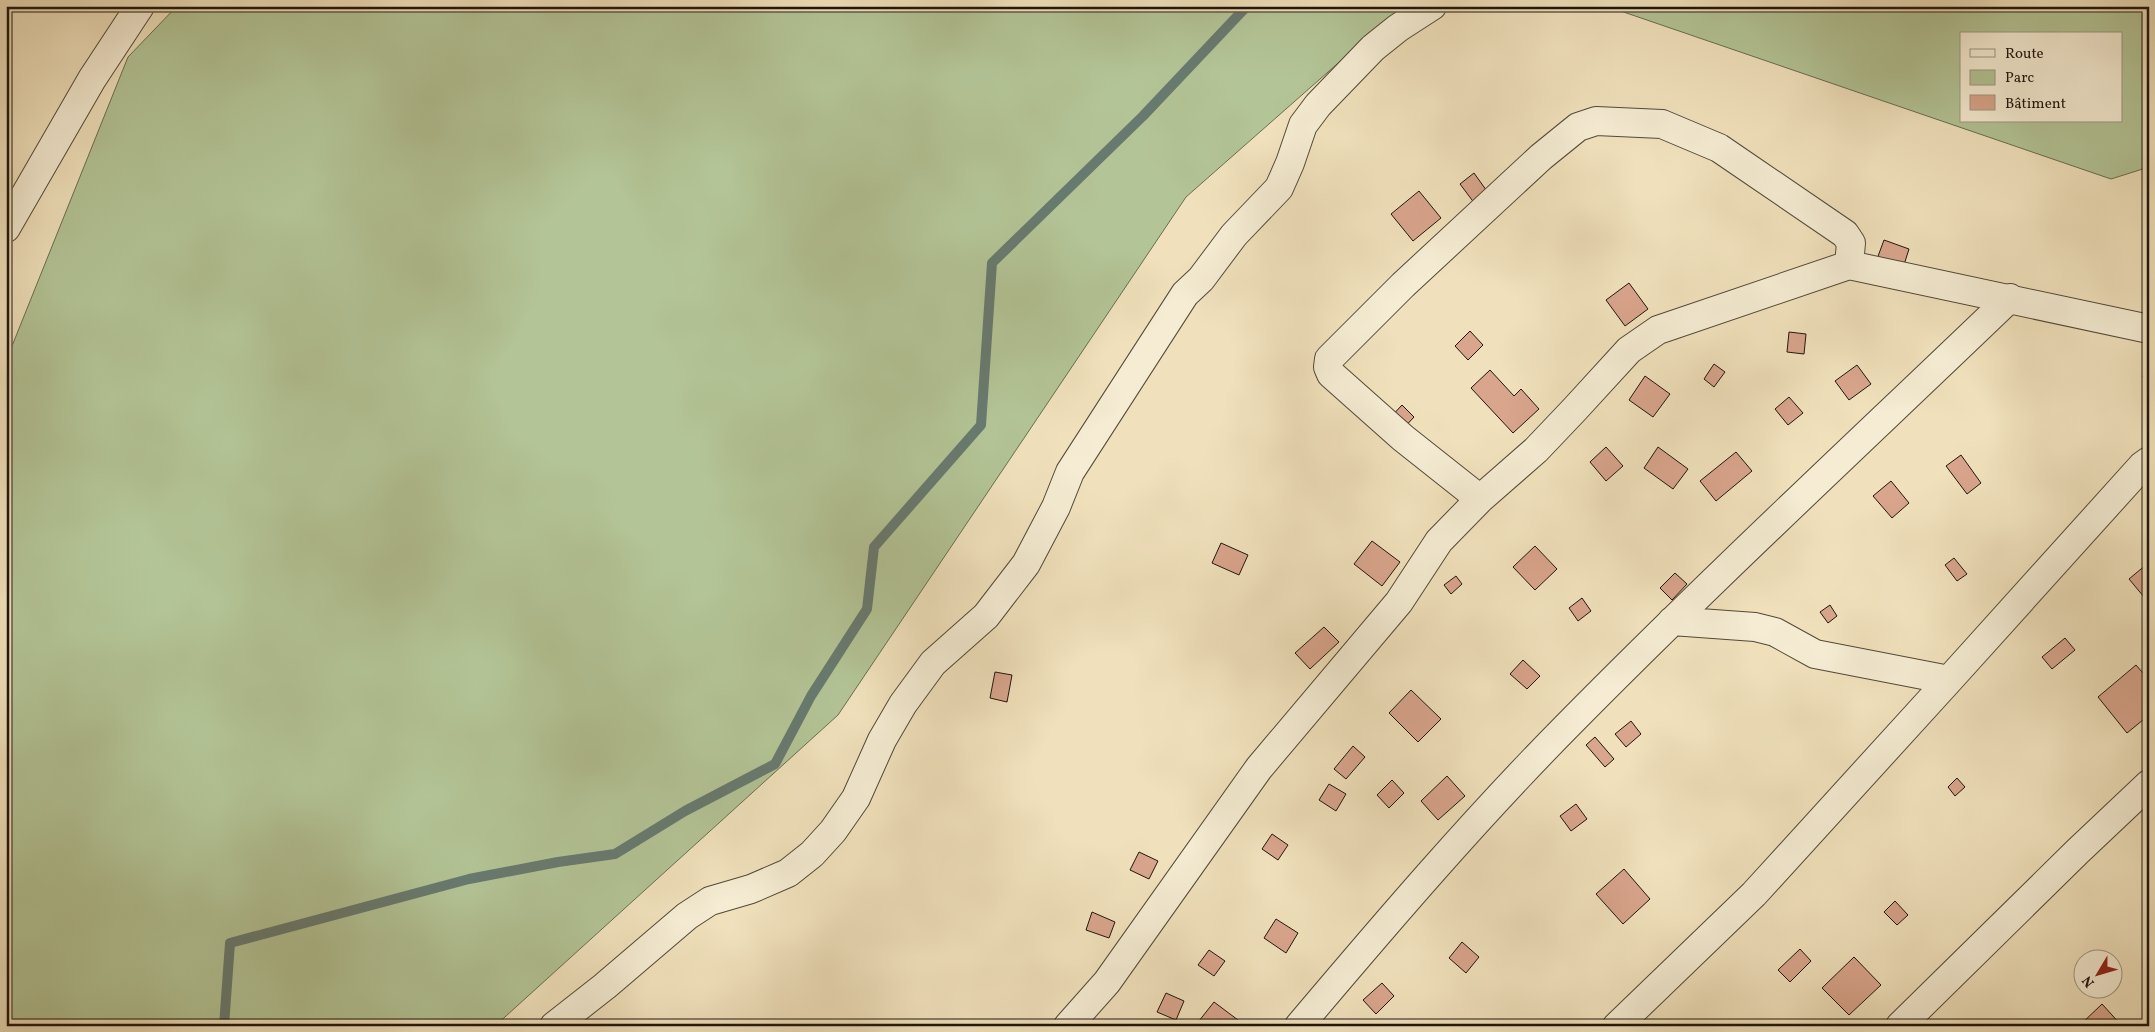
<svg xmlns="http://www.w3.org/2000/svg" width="2155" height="1032" font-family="Vollkorn,serif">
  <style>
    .green { fill: #b3c496; stroke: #686d51; fill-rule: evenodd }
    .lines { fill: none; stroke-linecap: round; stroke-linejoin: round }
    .stream { stroke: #687a70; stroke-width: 10 }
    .building { fill: #d9a58d; stroke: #1e160c }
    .minor-casing { stroke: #524938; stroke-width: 30 }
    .minor { stroke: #f5ecd3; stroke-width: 28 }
  </style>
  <rect width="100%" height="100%" fill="#f0e1bc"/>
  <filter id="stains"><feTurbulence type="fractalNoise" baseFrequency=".004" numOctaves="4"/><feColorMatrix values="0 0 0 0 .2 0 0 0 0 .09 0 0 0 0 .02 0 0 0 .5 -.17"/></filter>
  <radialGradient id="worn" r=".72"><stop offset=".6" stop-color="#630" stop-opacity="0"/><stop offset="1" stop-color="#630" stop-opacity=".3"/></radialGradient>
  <!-- green -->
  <path class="green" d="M 177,6 L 1403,6 L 1186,197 L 838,715 L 495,1026 L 6,1026 L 6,361 L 128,57 Z
    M 1606,6 L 2149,6 L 2149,167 L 2111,179 ZM 1961,34 L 2121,34 L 2121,121 L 1961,121 Z"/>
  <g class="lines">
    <!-- stream -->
    <path class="stream" d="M 224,1026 L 230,943 L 469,879 L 558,862 L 615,854 L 685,811 L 775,764 L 811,696 L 867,609 L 874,547 L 981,425 L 992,263 L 1143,116 L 1247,6"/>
  </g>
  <!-- building -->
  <path class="building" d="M 1474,173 L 1489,194 L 1475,204 L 1460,184 Z
    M 1419,191 L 1441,218 L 1413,241 L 1391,214 Z
    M 1884,240 L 1909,249 L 1903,268 L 1877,259 Z
    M 1629,283 L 1648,309 L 1625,326 L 1606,300 Z
    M 1470,331 L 1483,345 L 1468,360 L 1455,346 Z
    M 1789,332 L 1806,334 L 1804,354 L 1787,352 Z
    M 2149,348 L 2149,378 L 2143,377 Z
    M 1714,364 L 1725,372 L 1714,387 L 1704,379 Z
    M 1857,365 L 1871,384 L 1849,400 L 1835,381 Z
    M 1490,370 L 1514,396 L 1521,389 L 1539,409 L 1513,433 L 1471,388 Z
    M 1645,376 L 1670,394 L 1653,417 L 1629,400 Z
    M 1789,397 L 1803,413 L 1788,425 L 1775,409 Z
    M 1402,405 L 1414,417 L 1402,430 L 1389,419 Z
    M 1606,447 L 1623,466 L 1606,481 L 1590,462 Z
    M 1658,447 L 1688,469 L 1673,489 L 1644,468 Z
    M 1736,452 L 1752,471 L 1716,501 L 1700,481 Z
    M 1961,455 L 1981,483 L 1967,494 L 1946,466 Z
    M 1891,481 L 1909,503 L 1892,518 L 1873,496 Z
    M 1372,541 L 1400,562 L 1382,586 L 1354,564 Z
    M 1221,543 L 1248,555 L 1239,575 L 1212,563 Z
    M 1535,546 L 1557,569 L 1535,590 L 1513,567 Z
    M 1954,558 L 1967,574 L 1957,581 L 1945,565 Z
    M 2147,564 L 2149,565 L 2149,603 L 2129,579 Z
    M 1675,573 L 1687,584 L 1672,600 L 1660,588 Z
    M 1456,576 L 1462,584 L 1451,594 L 1444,585 Z
    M 1582,598 L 1591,611 L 1578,621 L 1569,608 Z
    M 1830,605 L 1837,616 L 1828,623 L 1820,612 Z
    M 1324,627 L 1339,642 L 1310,669 L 1295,653 Z
    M 2065,638 L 2075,650 L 2052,669 L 2042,657 Z
    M 1523,660 L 1540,676 L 1527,689 L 1510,674 Z
    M 2136,665 L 2149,680 L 2149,715 L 2127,733 L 2098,697 Z
    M 995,672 L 1012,675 L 1007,702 L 990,698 Z
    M 1411,690 L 1441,719 L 1418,742 L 1389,713 Z
    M 1631,721 L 1641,734 L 1626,747 L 1615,734 Z
    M 1595,737 L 1614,759 L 1605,767 L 1586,745 Z
    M 1353,746 L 1365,757 L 1346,779 L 1334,769 Z
    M 1447,776 L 1465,796 L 1438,820 L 1421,801 Z
    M 1957,778 L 1965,787 L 1955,796 L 1948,787 Z
    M 1392,780 L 1404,793 L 1389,808 L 1377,795 Z
    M 1329,784 L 1346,794 L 1336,811 L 1319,800 Z
    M 1576,804 L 1587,819 L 1571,831 L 1560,816 Z
    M 1272,834 L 1288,845 L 1278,860 L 1262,849 Z
    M 1139,852 L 1158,861 L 1149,879 L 1130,870 Z
    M 1624,869 L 1650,899 L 1623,924 L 1596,894 Z
    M 1895,901 L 1908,915 L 1897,925 L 1884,912 Z
    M 1092,912 L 1115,922 L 1109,938 L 1086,930 Z
    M 1276,919 L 1298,933 L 1286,953 L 1264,938 Z
    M 1462,942 L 1479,957 L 1466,973 L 1449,958 Z
    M 1800,949 L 1811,961 L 1790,982 L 1778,970 Z
    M 1209,950 L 1225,961 L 1214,976 L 1198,965 Z
    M 1854,957 L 1881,985 L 1849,1015 L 1822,988 Z
    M 1382,983 L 1394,996 L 1376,1014 L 1363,1000 Z
    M 1166,993 L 1184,1001 L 1176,1020 L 1157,1012 Z
    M 1214,1002 L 1238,1020 L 1233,1026 L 1195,1026 Z
    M 2102,1004 L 2122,1026 L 2079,1026 Z"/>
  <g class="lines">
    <!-- minor casing -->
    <g class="minor-casing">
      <path id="minor" d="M 6,228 L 92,79 L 140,6
        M 1480,499 L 1403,438 L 1331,374 L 1328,367 L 1329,359 L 1403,285 L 1541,157 L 1578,127 L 1596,121 L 1662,124 L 1719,148 L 1845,234 L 1851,243 L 1849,265
        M 1672,621 L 1755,627 L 1775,632 L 1815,654 L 1949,680
        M 554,1026 L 605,986 L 687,916 L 710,901 L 751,889 L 788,873 L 812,854 L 833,831 L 856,798 L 882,740 L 903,704 L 933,663 L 986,616 L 1026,564 L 1056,507 L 1070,472 L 1185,294 L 1201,279 L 1234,235 L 1279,188 L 1290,163 L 1303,125 L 1318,105 L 1373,48 L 1398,28 L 1432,6
        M 1068,1026 L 1107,982 L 1259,768 L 1399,602 L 1439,541 L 1480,499 L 1536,450 L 1575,409 L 1629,350 L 1658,330 L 1849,265 L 2149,329
        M 1299,1026 C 1386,923 1474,820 1568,725 C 1712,579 1862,440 2010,298
        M 1617,1026 L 1754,894 L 1949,680 L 2142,466 L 2149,461
        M 1900,1026 L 2078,851 L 2149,784"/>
    </g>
    <!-- minor -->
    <use href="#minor" class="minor"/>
  </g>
  <!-- margin -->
  <rect width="2155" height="1032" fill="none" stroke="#f0e1bc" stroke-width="25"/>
  <rect x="8" y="8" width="2140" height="1017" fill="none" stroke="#1e160c" stroke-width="2.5"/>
  <rect x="12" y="12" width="2130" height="1007" fill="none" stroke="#1e160c"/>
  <!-- legend -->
  <rect x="1960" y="32" width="162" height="90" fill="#f5ecd3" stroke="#9f9683"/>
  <rect x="1970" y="49" width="25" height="8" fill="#f5ecd3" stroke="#9f9683"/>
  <text x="2005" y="58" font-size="15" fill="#1e160c">Route</text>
  <rect x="1970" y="70" width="25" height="15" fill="#b3c496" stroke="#9f9683"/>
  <text x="2005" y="82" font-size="15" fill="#1e160c">Parc</text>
  <rect x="1970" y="95" width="25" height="15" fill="#d9a58d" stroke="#9f9683"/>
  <text x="2005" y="108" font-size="15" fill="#1e160c">Bâtiment</text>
  <!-- north arrow -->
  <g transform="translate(2098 974) rotate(232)"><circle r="24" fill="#f5ecd3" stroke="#9f9683"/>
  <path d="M0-4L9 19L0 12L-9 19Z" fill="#8f2418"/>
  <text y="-8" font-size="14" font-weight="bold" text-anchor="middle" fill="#1e160c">N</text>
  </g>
  <rect width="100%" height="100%" filter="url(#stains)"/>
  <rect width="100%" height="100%" fill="url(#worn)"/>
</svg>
